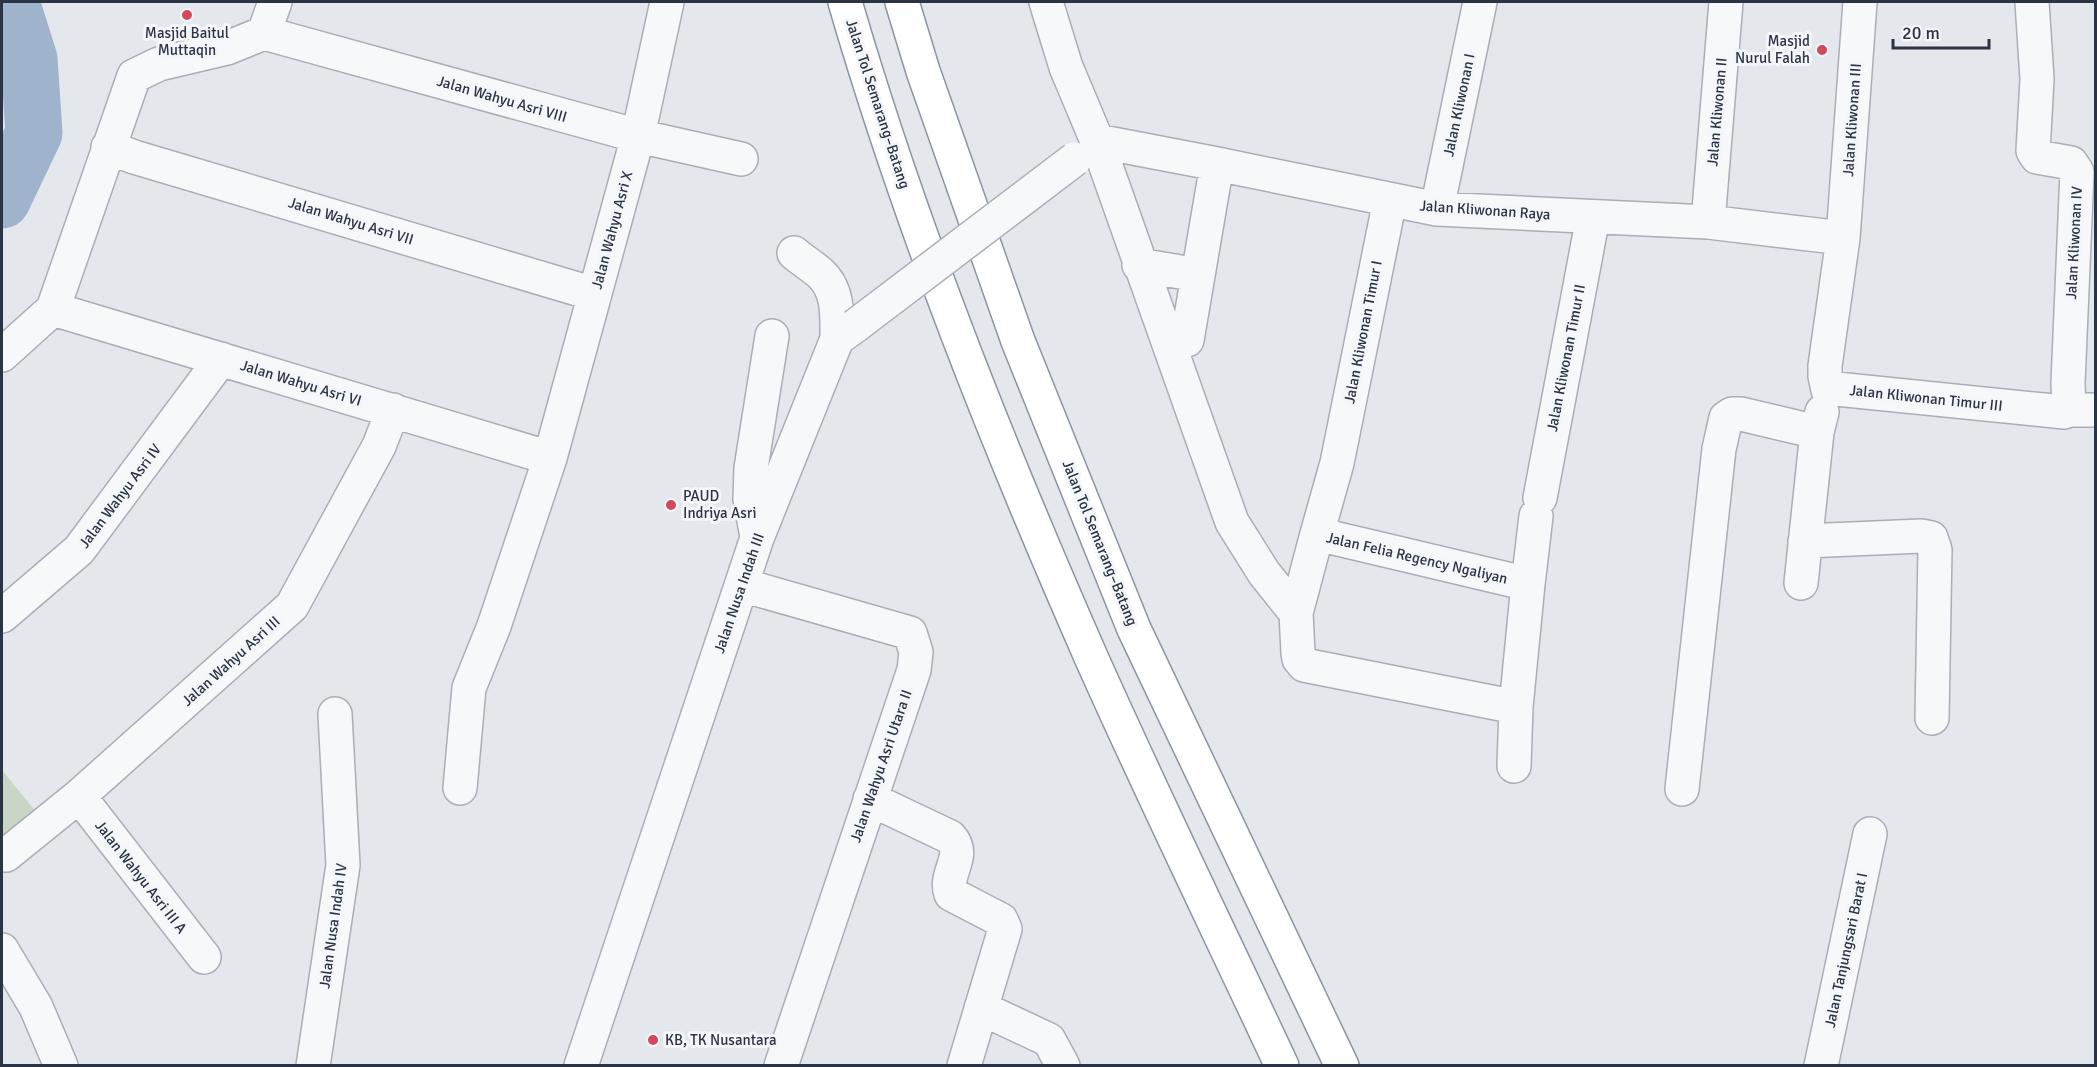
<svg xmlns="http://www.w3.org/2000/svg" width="2097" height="1067" font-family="Signika,sans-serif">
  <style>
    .green { fill: #c9d6c5 }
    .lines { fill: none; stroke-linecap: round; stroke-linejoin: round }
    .river { stroke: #9fb4cc; stroke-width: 57 }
    .minor-casing { stroke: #a9aeb7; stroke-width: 36 }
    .highway-casing { stroke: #8b94a3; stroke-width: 36 }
    .minor { stroke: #f7f8fa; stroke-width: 33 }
    .highway { stroke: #fff; stroke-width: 33 }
    .minor-bridge-casing { stroke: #a9aeb7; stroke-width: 36; stroke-linecap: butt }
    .minor-bridge { stroke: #f7f8fa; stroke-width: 33 }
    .poi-dot { fill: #d1495b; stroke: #f4f6f9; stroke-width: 2 }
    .labels { text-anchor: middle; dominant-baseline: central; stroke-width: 6; stroke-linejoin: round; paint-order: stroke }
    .poi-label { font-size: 15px; fill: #2b3445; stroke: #f4f6f9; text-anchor: start }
    .street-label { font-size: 15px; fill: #2b3445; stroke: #f4f6f9 }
  </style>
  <rect width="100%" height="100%" fill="#e4e7ec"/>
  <!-- green -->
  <path class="green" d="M 2,770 L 36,812 L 2,840 Z"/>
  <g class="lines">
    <!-- river -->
    <path class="river" d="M 2,200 L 34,133 L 29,59 L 11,2"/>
    <!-- minor casing -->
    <g class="minor-casing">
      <path id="minor" d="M 1046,2 L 1066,67 L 1097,141 L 1232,522 L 1264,573 L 1296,613
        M 1860,2 L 1843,238 L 1825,366 L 1825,376 L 1828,390 L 1836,389 L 2064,412 L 2069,410 L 2096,410
        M 2032,2 L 2037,79 L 2033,151 L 2037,157 L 2071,163 L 2077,172 L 2068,383 L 2069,410
        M 264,33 L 638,136 L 741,159
        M 1097,141 L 1217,164 L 1437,209 L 1708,222 L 1843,238
        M 108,147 L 134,157 L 594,294
        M 1437,209 L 1480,2
        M 1708,222 L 1726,2
        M 794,253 C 802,260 812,266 820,273 C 839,290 837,316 837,339
        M 1139,265 L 1198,275
        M 53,309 L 550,458
        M 1187,340 L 1217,164
        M 2,355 L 53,309 L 134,76 L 159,64 L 227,48 L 264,33 L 275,2
        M 1540,498 L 1593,217
        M 1317,534 L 1337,463 L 1390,200
        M 757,537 L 750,499 L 751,468 L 772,336
        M 1805,541 L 1921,536 L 1931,538 L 1935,550 L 1932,718
        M 1801,583 L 1817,432 L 1822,412
        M 1528,584 L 1536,516
        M 742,585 L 910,633 L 916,652 L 914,670 L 781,1066
        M 2,616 L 79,550 L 221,359
        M 1514,766 L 1516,707 L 1528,584 L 1317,534 L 1296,613 L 1298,653 L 1299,659 L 1304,665 L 1516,707
        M 460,788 L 469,688 L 494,626 L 550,458 L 638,136 L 667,2
        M 1682,789 L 1719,449 L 1726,418 L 1732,414 L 1741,414 L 1817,432
        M 79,796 L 204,957
        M 870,799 L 950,837 C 968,856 943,873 951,894 L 1001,920 L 1005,929 L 964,1066
        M 2,854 L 6,855 L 79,796 L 292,606 L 379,446 L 393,410
        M 2,950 L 36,1007 L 61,1066
        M 981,1008 L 1049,1040 L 1063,1066
        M 313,1066 L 343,865 L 335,714
        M 581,1066 L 757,538 L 837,339 L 855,326
        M 1821,1066 L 1870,834"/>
    </g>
    <!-- highway casing -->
    <g class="highway-casing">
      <path id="highway" d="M 845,2 C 910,225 997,443 1091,657 C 1152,794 1218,929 1282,1066
        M 902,2 L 923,71 L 1018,341 L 1134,629 L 1342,1066"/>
    </g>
    <!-- minor -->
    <use href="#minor" class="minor"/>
    <!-- highway -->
    <use href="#highway" class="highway"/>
    <!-- minor-bridge casing -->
    <g class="minor-bridge-casing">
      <path id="minor-bridge" d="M 855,326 L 1075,159"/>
    </g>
    <!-- minor-bridge -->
    <use href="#minor-bridge" class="minor-bridge"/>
  </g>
  <!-- markers -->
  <g class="poi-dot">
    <circle cx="187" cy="15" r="6"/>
    <circle cx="1822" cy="50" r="6"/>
    <circle cx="671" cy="505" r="6"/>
    <circle cx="653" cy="1040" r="6"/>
  </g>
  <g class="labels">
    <!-- poi labels -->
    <g class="poi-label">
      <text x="187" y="33" text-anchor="middle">Masjid Baitul<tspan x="187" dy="17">Muttaqin</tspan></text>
      <text x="1810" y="41" text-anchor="end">Masjid<tspan x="1810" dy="17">Nurul Falah</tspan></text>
      <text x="683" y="496">PAUD<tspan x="683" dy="17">Indriya Asri</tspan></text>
      <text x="665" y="1040">KB, TK Nusantara</text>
    </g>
    <!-- street labels -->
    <g class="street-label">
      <text transform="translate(502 99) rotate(16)">Jalan Wahyu Asri VIII</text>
      <text transform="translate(878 104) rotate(72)">Jalan Tol Semarang–Batang</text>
      <text transform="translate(1459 105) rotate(-78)">Jalan Kliwonan I</text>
      <text transform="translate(1717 112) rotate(-85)">Jalan Kliwonan II</text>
      <text transform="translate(1852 120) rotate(-86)">Jalan Kliwonan III</text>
      <text transform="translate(1485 210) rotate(4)">Jalan Kliwonan Raya</text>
      <text transform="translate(351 221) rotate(17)">Jalan Wahyu Asri VII</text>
      <text transform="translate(612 230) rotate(-75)">Jalan Wahyu Asri X</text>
      <text transform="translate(2074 243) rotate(-87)">Jalan Kliwonan IV</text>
      <text transform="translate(1363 332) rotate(-79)">Jalan Kliwonan Timur I</text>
      <text transform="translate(1566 358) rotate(-79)">Jalan Kliwonan Timur II</text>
      <text transform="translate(301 383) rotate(17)">Jalan Wahyu Asri VI</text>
      <text transform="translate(1926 398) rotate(6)">Jalan Kliwonan Timur III</text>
      <text transform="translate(120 496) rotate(-53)">Jalan Wahyu Asri IV</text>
      <text transform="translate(1100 543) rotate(68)">Jalan Tol Semarang–Batang</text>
      <text transform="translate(1417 558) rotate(13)">Jalan Felia Regency Ngaliyan</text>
      <text transform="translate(739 593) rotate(-71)">Jalan Nusa Indah III</text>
      <text transform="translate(231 661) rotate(-42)">Jalan Wahyu Asri III</text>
      <text transform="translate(881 766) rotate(-71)">Jalan Wahyu Asri Utara II</text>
      <text transform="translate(141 877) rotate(52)">Jalan Wahyu Asri III A</text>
      <text transform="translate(333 926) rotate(-82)">Jalan Nusa Indah IV</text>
      <text transform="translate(1846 950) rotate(-78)">Jalan Tanjungsari Barat I</text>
    </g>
  </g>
  <!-- border -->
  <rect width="2097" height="1067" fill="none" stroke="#2b3445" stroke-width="6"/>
  <!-- scale -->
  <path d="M1893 39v9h96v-9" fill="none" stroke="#2b3445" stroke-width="3"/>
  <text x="1902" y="39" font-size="18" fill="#2b3445" stroke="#f4f6f9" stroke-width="4.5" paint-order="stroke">20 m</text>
</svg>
